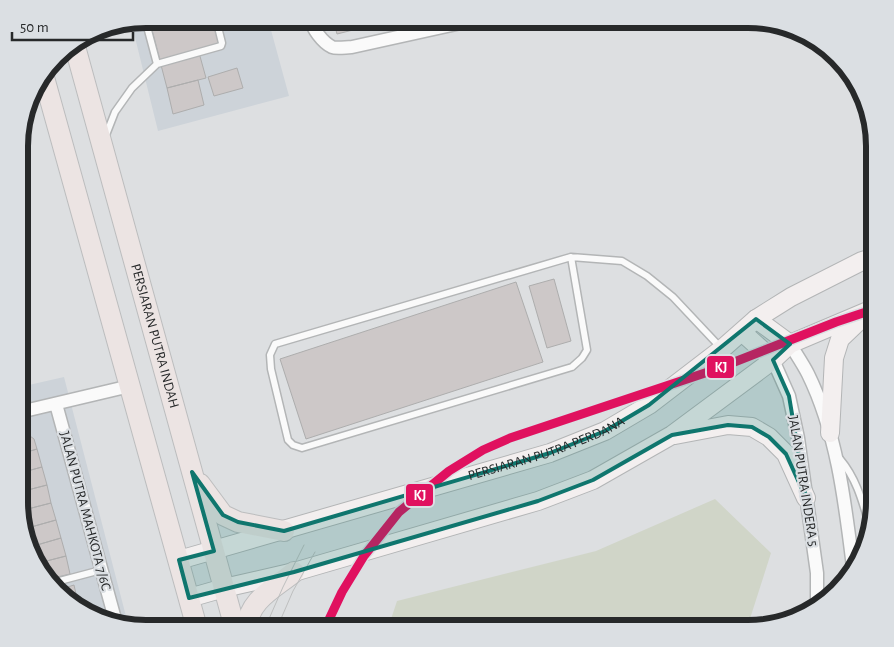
<svg xmlns="http://www.w3.org/2000/svg" width="894" height="647" font-family="'Alegreya Sans',sans-serif">
  <style>
    .built { fill: #cdd3d9 }
    .green { fill: #d0d5c8 }
    .building { fill: #cdc8c8; stroke: #adadad }
    .lines { fill: none; stroke-linecap: round; stroke-linejoin: round }
    .lane-casing { stroke: #b3b5b6; stroke-width: 9 }
    .street-casing { stroke: #b3b5b6; stroke-width: 15 }
    .secondary-casing { stroke: #b3b5b6; stroke-width: 20 }
    .primary-casing { stroke: #bcbdbe; stroke-width: 22 }
    .lane { stroke: #fafafa; stroke-width: 6 }
    .street { stroke: #fafafa; stroke-width: 12 }
    .secondary { stroke: #f3efef; stroke-width: 18 }
    .primary { stroke: #ece4e3; stroke-width: 20 }
    .tram { stroke: #bebfbf; stroke-width: 1 }
    .rail-1-casing { stroke: #dbdfe3; stroke-width: 12 }
    .rail-1 { stroke: #e0115f; stroke-width: 9 }
    .marked { fill: #0f766e; fill-opacity: 0.2; stroke: #0f766e; stroke-width: 4; stroke-linejoin: round }
    .labels { text-anchor: middle; dominant-baseline: central; stroke-width: 4.5; stroke-linejoin: round; paint-order: stroke }
    .street-label { font-size: 14px; fill: #27292a; stroke: #dbdfe3 }
    .rim { fill: none; stroke: #27292a; stroke-width: 6 }
    .line-badge { stroke: #dbdfe3; stroke-width: 2 }
    .badge-label { font-size: 14px; text-anchor: middle; font-weight: bold; fill: #fff }
  </style>
  <rect width="100%" height="100%" fill="#dddfe1"/>
  <!-- built -->
  <path class="built" d="M 146,19 L 268,19 L 289,96 L 158,131 L 131,21 Z
    M 64,377 L 128,624 L 68,602 L 36,564 L 20,517 L 20,387 Z"/>
  <!-- green -->
  <path class="green" d="M 715,499 L 771,553 L 747,628 L 388,628 L 397,601 L 596,551 Z"/>
  <!-- building -->
  <path class="building" d="M 149,19 L 214,19 L 220,43 L 198,49 L 206,78 L 167,88 Z
    M 333,19 L 351,19 L 353,30 L 337,34 Z
    M 351,19 L 368,19 L 370,26 L 353,30 Z
    M 368,19 L 386,19 L 387,23 L 370,26 Z
    M 237,68 L 243,88 L 214,96 L 208,77 Z
    M 198,80 L 204,105 L 173,114 L 167,88 Z
    M 554,279 L 571,341 L 547,348 L 529,286 Z
    M 516,282 L 543,362 L 306,439 L 280,359 Z
    M 20,431 L 26,433 L 34,439 L 37,449 L 20,454 Z
    M 37,449 L 42,467 L 20,473 L 20,454 Z
    M 42,467 L 47,485 L 20,492 L 20,473 Z
    M 47,485 L 51,503 L 20,511 L 20,492 Z
    M 51,503 L 56,520 L 24,529 L 20,517 L 20,511 Z
    M 56,520 L 61,538 L 30,547 L 24,529 Z
    M 61,538 L 66,556 L 35,564 L 30,547 Z
    M 66,556 L 70,574 L 49,579 L 35,564 Z
    M 74,585 L 78,603 L 74,604 L 68,602 L 58,590 Z"/>
  <g class="lines">
    <!-- lane casing -->
    <g class="lane-casing">
      <path id="lane" d="M 145,19 L 157,64
        M 106,135 L 115,112 L 132,88 L 157,64 L 221,46 L 222,43 L 216,19
        M 571,257 L 587,350 L 582,358 L 572,367 L 302,448 L 293,445 L 288,440 L 271,369 L 270,355 L 275,344 L 571,257 L 622,261 L 647,276 L 673,297 L 721,348
        M 840,459 C 856,478 862,500 869,524
        M 52,583 L 101,570"/>
    </g>
    <!-- street casing -->
    <g class="street-casing">
      <path id="street" d="M 310,19 C 313,29 322,42 332,47 C 337,49 346,47 352,47 L 479,19
        M 790,344 C 796,354 803,364 808,374 C 837,433 845,502 853,567
        M 773,360 L 789,396 L 798,438 L 817,573 L 817,605
        M 56,404 L 115,619
        M 20,412 L 130,386"/>
    </g>
    <!-- secondary casing -->
    <g class="secondary-casing">
      <g id="secondary">
        <path d="M 756,319 L 790,344"/>
        <path d="M 742,332 L 773,360"/>
        <path d="M 830,433 L 834,358 L 840,339 L 862,318"/>
        <path d="M 675,435 L 728,425 L 752,427 L 769,437 L 786,454 L 806,498"/>
        <path id="s1" d="M 179,560 L 550,453 L 605,431 L 649,405 L 722,349 L 756,319 L 791,297 L 862,261 L 875,257"/>
        <path d="M 189,598 L 224,588 L 294,572 L 538,501 L 593,480 L 672,435 L 773,360 L 790,344 L 875,308"/>
      </g>
    </g>
    <!-- primary casing -->
    <g class="primary-casing">
      <g id="primary">
        <path id="s2" d="M 74,43 L 235,628"/>
        <path d="M 43,74 L 197,628"/>
        <path d="M 200,484 L 223,515 L 238,522 L 284,531"/>
        <path d="M 247,628 C 248,600 275,588 294,572"/>
      </g>
    </g>
    <!-- lane -->
    <use href="#lane" class="lane"/>
    <!-- street -->
    <use href="#street" class="street"/>
    <!-- secondary -->
    <use href="#secondary" class="secondary"/>
    <!-- primary -->
    <use href="#primary" class="primary"/>
    <!-- tram -->
    <path class="tram" d="M 265,628 L 283,587 L 304,545
      M 277,628 L 293,591 L 315,552"/>
    <!-- rail-1 casing -->
    <g class="rail-1-casing">
      <path id="rail-1" d="M 325,628 L 342,592 L 364,556 L 399,512 L 449,471 L 483,450 L 510,438 L 714,370 L 836,322 L 875,309"/>
    </g>
    <!-- rail-1 -->
    <use href="#rail-1" class="rail-1"/>
  </g>
  <!-- marked area -->
  <path class="marked" d="M 756,319 L 790,344 L 773,360 L 789,396 L 806,498 L 786,454 L 769,437 L 752,427 L 728,425 L 672,435 L 593,480 L 538,501 L 294,572 L 189,598 L 179,560 L 214,551 L 192,472 L 223,515 L 238,522 L 284,531 L 550,453 L 605,431 L 649,405 Z"/>
  <g class="labels">
    <!-- street labels -->
    <g class="street-label">
      <text stroke="none"><textPath href="#s2" startOffset="304">PERSIARAN PUTRA INDAH</textPath></text>
      <text stroke="none"><textPath href="#s1" startOffset="384">PERSIARAN PUTRA PERDANA</textPath></text>
      <text transform="translate(803 481) rotate(81)">JALAN PUTRA INDERA 5</text>
      <text transform="translate(85 511) rotate(75)">JALAN PUTRA MAHKOTA 7/6C</text>
    </g>
  </g>
  <!-- crop -->
  <path d="M0 0H894V647H0ZM146 28H748A118 118 0 0 1 866 146V502A118 118 0 0 1 748 620H146A118 118 0 0 1 28 502V146A118 118 0 0 1 146 28Z" fill="#dbdfe3" fill-rule="evenodd"/>
  <path class="rim" d="M146 28H748A118 118 0 0 1 866 146V502A118 118 0 0 1 748 620H146A118 118 0 0 1 28 502V146A118 118 0 0 1 146 28Z"/>
  <g class="line-badge">
    <rect x="706" y="355" width="29" height="24" rx="5" fill="#e0115f"/>
    <rect x="405" y="483" width="29" height="24" rx="5" fill="#e0115f"/>
  </g>
  <g class="badge-label">
    <text x="721" y="372">KJ</text>
    <text x="420" y="500">KJ</text>
  </g>
  <!-- scale -->
  <path d="M12 32v8h121v-8" fill="none" stroke="#27292a" stroke-width="2.5"/>
  <text x="20" y="32" font-size="15" fill="#27292a" stroke="#dbdfe3" stroke-width="4" paint-order="stroke">50 m</text>
</svg>
